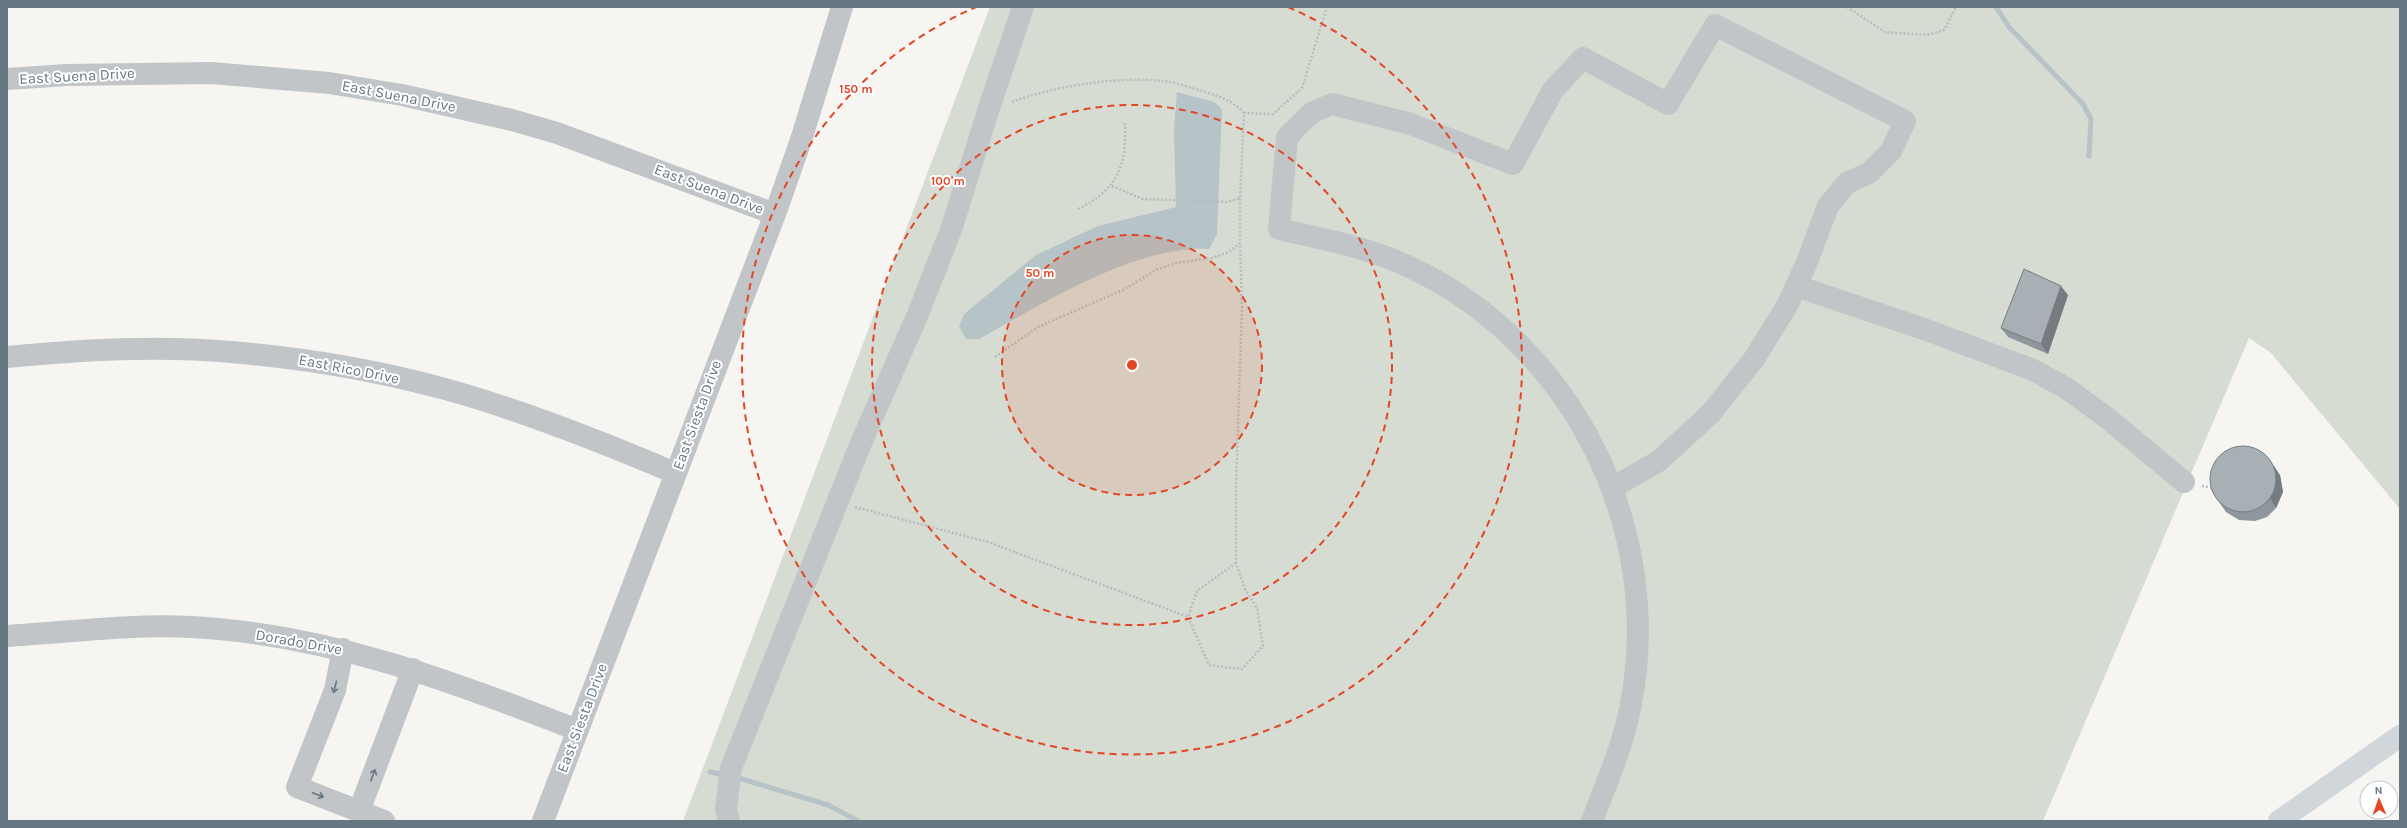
<svg xmlns="http://www.w3.org/2000/svg" width="2407" height="828" font-family="Karla,sans-serif">
  <style>
    .green { fill: #d7dcd3 }
    .water { fill: #b6c4c7 }
    .lines { fill: none; stroke-linecap: round; stroke-linejoin: round }
    .stream { stroke: #b6c4c7; stroke-width: 5 }
    .path { stroke: #b8bcbe; stroke-width: 2.5; stroke-dasharray: 2 2; stroke-linecap: butt }
    .minor { stroke: #c1c5c8; stroke-width: 22 }
    .highway { stroke: #d1d6da; stroke-width: 22 }
    .wall { fill: #90979c }
    .shaded-wall { fill: #757b7f }
    .building { fill: #a7b0b5; stroke: #757b7f }
    .oneway { stroke: #647783 }
    .ring { fill: none; stroke: #e34625; stroke-width: 2; stroke-dasharray: 7 5 }
    .labels { text-anchor: middle; dominant-baseline: central; stroke-width: 4; stroke-linejoin: round; paint-order: stroke }
    .street-label { font-size: 15px; fill: #647783; stroke: #fff }
    .centre { fill: #e34625; stroke: #fff; stroke-width: 2 }
    .ring-label { font-size: 12px; text-anchor: middle; font-weight: bold; fill: #e34625; stroke: #fff; stroke-width: 4; stroke-linejoin: round; paint-order: stroke }
  </style>
  <rect width="100%" height="100%" fill="#f6f5f2"/>
  <!-- green -->
  <path class="green" d="M 990,7 L 2400,7 L 2400,509 L 2271,353 L 2249,338 L 2043,821 L 683,821 Z"/>
  <!-- water -->
  <path class="water" d="M 1177,92 L 1214,102 L 1222,109 L 1217,234 L 1209,249 C 1135,245 1042,304 979,339 L 966,339 L 959,326 L 964,314 L 1036,255 L 1098,226 L 1176,207 L 1174,129 Z"/>
  <g class="lines">
    <!-- stream -->
    <path class="stream" d="M 1996,7 L 2009,27 L 2083,104 L 2091,119 L 2089,156
      M 710,772 L 725,775
      M 735,777 L 828,805 L 858,821"/>
    <!-- path -->
    <path class="path" d="M 1847,7 L 1885,32 L 1927,35 L 1944,30 L 1956,7
      M 1012,102 C 1054,86 1119,76 1163,81 C 1175,82 1187,87 1199,90 C 1216,95 1232,100 1244,113
      M 1112,186 L 1143,199 L 1227,202 L 1240,198 L 1244,113 L 1273,114 L 1302,88 L 1327,7
      M 1078,209 C 1117,190 1127,166 1125,123
      M 995,357 L 1038,327 L 1123,290 L 1156,270 L 1176,263 L 1212,258 L 1229,252 L 1240,243 L 1240,198
      M 2202,486 L 2213,488
      M 855,507 L 988,542 L 1188,617
      M 1236,563 L 1197,591 L 1188,617 L 1209,665 L 1242,669 L 1263,646 L 1257,608 L 1245,589 L 1236,563 L 1236,485 L 1242,307 L 1240,243"/>
    <!-- minor -->
    <path class="minor" d="M 7,79 L 67,75 L 211,73 L 329,83 L 402,95 L 512,120 L 557,133 L 775,214
      M 1796,286 L 1924,329 L 2033,370 L 2066,388 L 2106,417 L 2184,482
      M 7,357 C 81,350 157,345 231,352 C 303,358 375,370 445,389 C 522,410 602,442 675,473
      M 7,636 C 68,632 130,624 191,627 C 327,634 452,681 577,730
      M 343,649 L 335,690 L 297,787 L 384,821
      M 359,811 L 413,669
      M 543,821 L 775,214 L 801,140 L 842,7
      M 729,821 L 726,809 L 731,768 L 861,443 L 918,314 L 952,227 L 988,111 L 1023,7
      M 1592,821 C 1606,784 1622,748 1630,709 C 1666,532 1575,346 1412,268 C 1370,248 1325,239 1279,229 L 1287,137 L 1311,113 L 1332,104 L 1411,124 L 1513,164 L 1553,90 L 1583,58 L 1668,104 L 1715,25 L 1905,121 L 1891,151 L 1869,173 L 1847,183 L 1828,206 L 1807,262 L 1788,304 L 1754,359 L 1711,413 L 1659,461 L 1612,488"/>
    <!-- highway -->
    <path class="highway" d="M 2279,821 L 2400,736"/>
  </g>
  <!-- wall -->
  <path class="wall" d="M 2068,295 L 2048,354 L 2008,337 L 2001,328 Z
    M 2280,475 L 2283,492 L 2276,508 L 2267,517 L 2255,521 L 2239,520 L 2226,512 L 2219,502 Z"/>
  <!-- shaded-wall -->
  <path class="shaded-wall" d="M 2061,286 L 2068,295 L 2048,354 L 2041,344 Z
    M 2274,466 L 2280,475 L 2283,492 L 2276,508 L 2270,498 Z"/>
  <!-- building -->
  <path class="building" d="M 2024,269 L 2061,286 L 2041,344 L 2001,328 Z
    M2210 479a33 33 0 1 1 66 0a33 33 0 1 1-66 0Z"/>
  <!-- one-way arrows -->
  <defs><path id="oneway-shaft" d="M-6 0H5M1.5-3L5.5 0L1.5 3" fill="none" stroke-width="1.6" stroke-linecap="round" stroke-linejoin="round"/></defs>
  <g class="oneway">
    <use href="#oneway-shaft" transform="translate(335 687) rotate(104)"/>
    <use href="#oneway-shaft" transform="translate(373 775) rotate(-69)"/>
    <use href="#oneway-shaft" transform="translate(318 795) rotate(21)"/>
  </g>
  <!-- distance rings -->
  <circle cx="1132" cy="365" r="130" fill="#e34625" fill-opacity=".12"/>
  <g class="ring">
    <circle cx="1132" cy="365" r="130"/>
    <circle cx="1132" cy="365" r="260"/>
    <path d="M1288 7A390 390 0 1 1 976 7"/>
  </g>
  <g class="labels">
    <!-- street labels -->
    <g class="street-label">
      <text transform="translate(77 76) rotate(-3)">East Suena Drive</text>
      <text transform="translate(399 96) rotate(11)">East Suena Drive</text>
      <text transform="translate(709 189) rotate(21)">East Suena Drive</text>
      <text transform="translate(349 369) rotate(11)">East Rico Drive</text>
      <text transform="translate(697 415) rotate(-70)">East Siesta Drive</text>
      <text transform="translate(299 642) rotate(10)">Dorado Drive</text>
      <text transform="translate(582 718) rotate(-69)">East Siesta Drive</text>
    </g>
  </g>
  <circle cx="1132" cy="365" r="6" class="centre"/>
  <g class="ring-label">
    <text x="856" y="93">150 m</text>
    <text x="948" y="185">100 m</text>
    <text x="1040" y="277">50 m</text>
  </g>
  <!-- border -->
  <rect width="2407" height="828" fill="none" stroke="#647783" stroke-width="16"/>
  <!-- north arrow -->
  <g transform="translate(2379 800) rotate(358)"><circle r="19" fill="#ffffff" stroke="#c1c9cd"/>
  <path d="M0-3L7 15L0 10L-7 15Z" fill="#e34625"/>
  <text y="-6" font-size="11" font-weight="bold" text-anchor="middle" fill="#647783">N</text>
  </g>
</svg>
